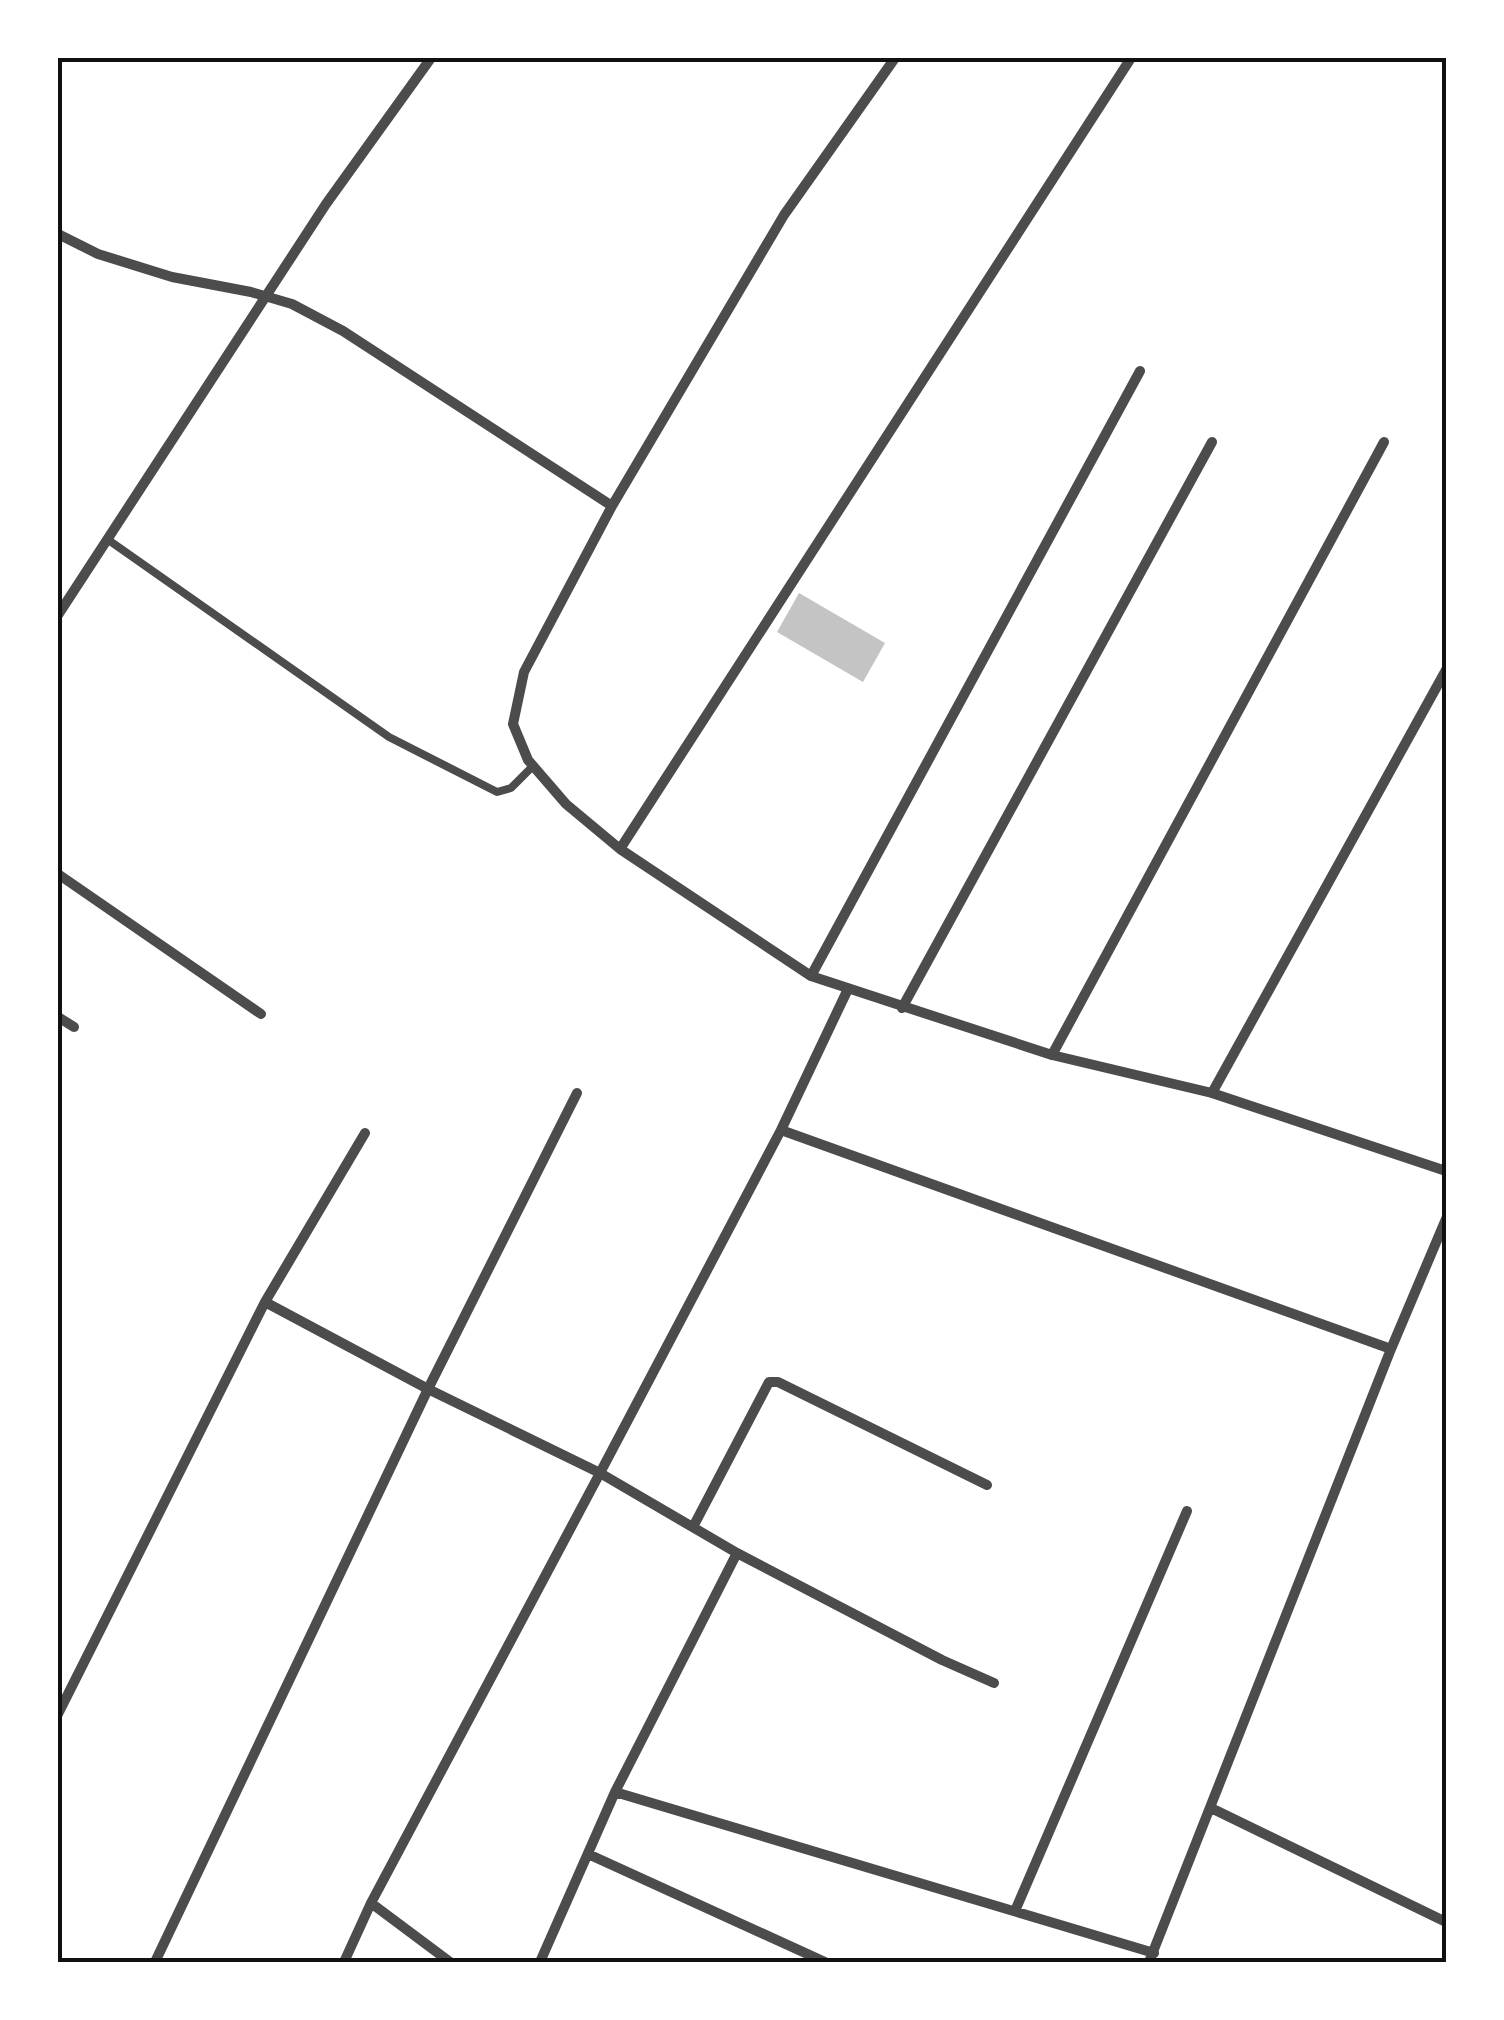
<svg xmlns="http://www.w3.org/2000/svg" width="1504" height="2020" font-family="Helvetica,sans-serif">
  <style>
    .building { fill: #c4c4c4 }
    .lines { fill: none; stroke-linecap: round; stroke-linejoin: round }
    .service { stroke: #4c4c4c; stroke-width: 8 }
    .minor { stroke: #4c4c4c; stroke-width: 10 }
    .neatline { fill: none; stroke: #111; stroke-width: 4 }
  </style>
  <rect width="100%" height="100%" fill="#fff"/>
  <!-- building -->
  <path class="building" d="M 799,593 L 885,643 L 863,682 L 777,632 Z"/>
  <g class="lines">
    <!-- service -->
    <path class="service" d="M 107,539 L 389,737 L 497,792 L 511,788 L 533,766"/>
    <!-- minor -->
    <path class="minor" d="M 1131,58 L 620,849 L 811,976 L 1052,1055 L 1212,1093 L 1446,1171
      M 58,234 L 98,254 L 172,277 L 251,292 L 292,304 L 343,331 L 612,506
      M 58,615 L 326,204 L 431,58
      M 620,849 L 566,804 L 528,760 L 513,724 L 524,672 L 612,506 L 784,215 L 895,58
      M 58,874 L 261,1014
      M 811,976 L 1140,371
      M 902,1008 L 1212,442
      M 58,1017 L 74,1027
      M 1052,1055 L 1384,442
      M 1212,1093 L 1446,670
      M 781,1130 L 1391,1349
      M 265,1302 L 428,1389 L 600,1473 L 371,1903 L 344,1962
      M 693,1527 L 769,1382 L 778,1382 L 987,1485
      M 737,1553 L 942,1660 L 994,1683
      M 58,1714 L 265,1302 L 365,1133
      M 615,1792 L 1154,1953
      M 1211,1808 L 1446,1922
      M 588,1854 L 825,1962
      M 371,1903 L 450,1962
      M 1015,1911 L 1187,1511
      M 155,1962 L 428,1389 L 577,1093
      M 540,1962 L 615,1792 L 737,1553 L 600,1473 L 781,1130 L 848,989
      M 1149,1962 L 1391,1349 L 1446,1219"/>
  </g>
  <!-- border -->
  <rect width="1504" height="2020" fill="none" stroke="#ffffff" stroke-width="120"/>
  <rect x="60" y="60" width="1384" height="1900" class="neatline"/>
</svg>
